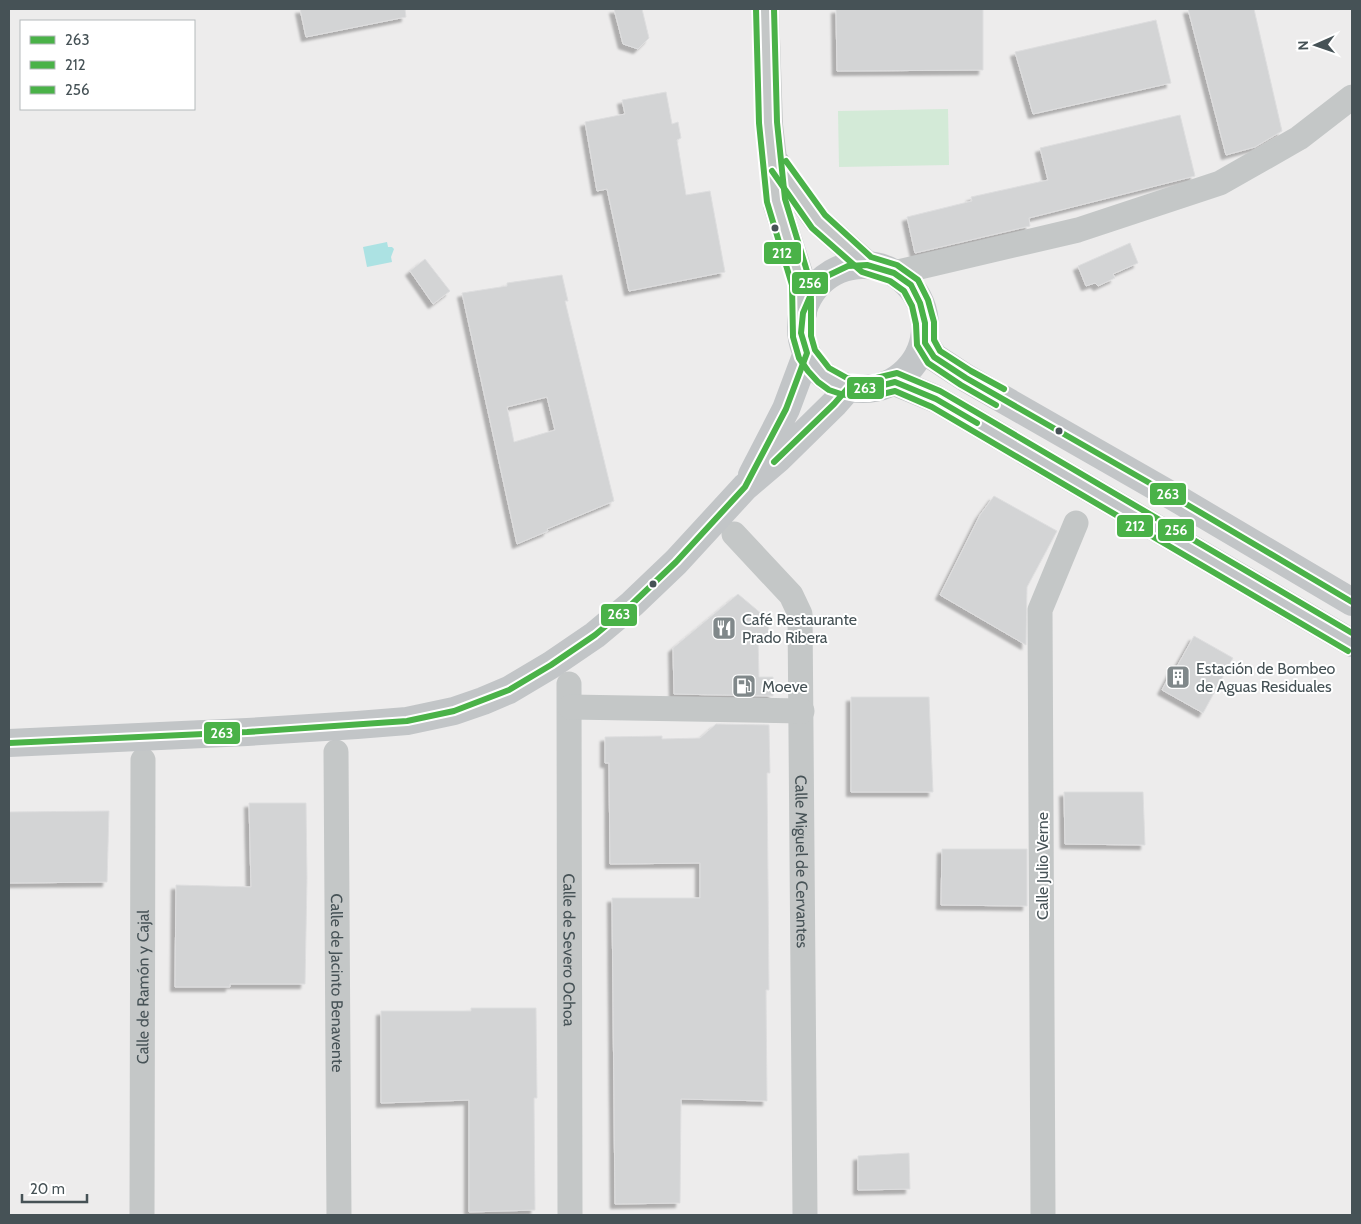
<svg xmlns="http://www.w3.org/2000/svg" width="1361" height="1224" font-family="Cabin,sans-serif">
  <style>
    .green { fill: #d3ead7 }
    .water { fill: #ace2e3 }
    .building { fill: #d3d4d5; stroke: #dededf; fill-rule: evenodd; filter: url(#shadow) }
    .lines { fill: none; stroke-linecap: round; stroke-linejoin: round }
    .minor { stroke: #c4c7c7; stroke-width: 25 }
    .tertiary { stroke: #c4c7c7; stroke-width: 28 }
    .primary { stroke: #c2c5c7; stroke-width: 28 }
    .bus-1-casing { stroke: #fff; stroke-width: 10 }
    .bus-2-casing { stroke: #fff; stroke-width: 10 }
    .bus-3-casing { stroke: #fff; stroke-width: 10 }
    .bus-1 { stroke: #4ab248; stroke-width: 6 }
    .bus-2 { stroke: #4ab248; stroke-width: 6 }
    .bus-3 { stroke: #4ab248; stroke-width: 6 }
    .bus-dot { fill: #465256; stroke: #fff; stroke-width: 2 }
    .labels { text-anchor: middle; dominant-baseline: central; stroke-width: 4; stroke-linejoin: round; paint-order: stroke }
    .poi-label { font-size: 16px; fill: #465256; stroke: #fff; text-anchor: start }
    .street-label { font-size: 16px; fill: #465256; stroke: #fff }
    .line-badge { stroke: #fff; stroke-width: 2 }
    .badge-label { font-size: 14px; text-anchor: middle; font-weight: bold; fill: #fff }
  </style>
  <defs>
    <filter id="shadow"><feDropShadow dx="-4.5" dy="4.5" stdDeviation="1" flood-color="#0004"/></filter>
  </defs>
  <rect width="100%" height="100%" fill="#edecec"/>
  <!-- green -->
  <path class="green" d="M 948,109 L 949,165 L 839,167 L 838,111 Z"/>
  <!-- water -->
  <path class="water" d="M 387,242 L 388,247 L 392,247 L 394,249 L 391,257 L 392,262 L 367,267 L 363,247 Z"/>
  <!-- building -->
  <path class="building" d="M 300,9 L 405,9 L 406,17 L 306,37 Z
    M 614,9 L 642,9 L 649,38 L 638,49 L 623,44 Z
    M 836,9 L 983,9 L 983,70 L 837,71 Z
    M 1188,9 L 1254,9 L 1282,131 L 1255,147 L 1226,155 Z
    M 1156,20 L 1171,83 L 1033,114 L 1015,52 Z
    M 666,92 L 672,124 L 678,122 L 681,138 L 677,140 L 686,195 L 710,191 L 725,272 L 629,291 L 607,189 L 597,191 L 585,122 L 625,114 L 622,100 Z
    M 1180,115 L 1195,176 L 1029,218 L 1030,226 L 915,253 L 907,217 L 972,201 L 971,197 L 1048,180 L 1040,148 Z
    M 1130,243 L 1138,263 L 1113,274 L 1115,278 L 1098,286 L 1095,283 L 1086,286 L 1078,266 Z
    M 425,259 L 450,291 L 433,304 L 410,271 Z
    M 562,275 L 568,301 L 565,301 L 614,501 L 547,529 L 548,531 L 517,544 L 462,293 L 507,286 L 507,283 ZM 547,397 L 555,430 L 514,442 L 507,407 Z
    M 994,496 L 1057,531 L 1027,587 L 1026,645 L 940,595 L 980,515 Z
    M 738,594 L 769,620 L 768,637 L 758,637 L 759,677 L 773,677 L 773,696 L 674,694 L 673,648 Z
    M 1194,636 L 1233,658 L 1203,713 L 1162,690 L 1173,669 L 1175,670 Z
    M 851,697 L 929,697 L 933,792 L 851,792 Z
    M 716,724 L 769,725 L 770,773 L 767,773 L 769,990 L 766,990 L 767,1101 L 681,1099 L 680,1203 L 615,1204 L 612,898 L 700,898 L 700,863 L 610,864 L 609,763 L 605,763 L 605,737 L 662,736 L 662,739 L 700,738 Z
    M 1064,792 L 1143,792 L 1145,845 L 1065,844 Z
    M 249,803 L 306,803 L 307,878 L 305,984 L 230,984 L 230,987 L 175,987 L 176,885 L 251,887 Z
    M 109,811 L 107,882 L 9,883 L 9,812 Z
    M 942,849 L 1027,849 L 1027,906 L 941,905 Z
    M 471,1008 L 536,1008 L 537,1098 L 534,1098 L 535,1210 L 469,1212 L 469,1100 L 381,1103 L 381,1011 L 471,1011 Z
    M 909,1153 L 910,1189 L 858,1190 L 858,1156 Z"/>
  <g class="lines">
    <!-- minor -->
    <g class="minor">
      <path d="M 894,273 L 1078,230 L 1220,183 L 1299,138 L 1352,97"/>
      <path id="s1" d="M 734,534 L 791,595 L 800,614 L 805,1215"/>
      <path id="s2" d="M 569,684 L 570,1215"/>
      <path d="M 570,707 L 802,711"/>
      <path id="s3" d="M 336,752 L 339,1215"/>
      <path id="s4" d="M 142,1215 L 143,760"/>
      <path d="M 1043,1215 L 1040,610 L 1076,523"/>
    </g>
    <!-- tertiary -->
    <path class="tertiary" d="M 765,9 L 769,125 L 773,159 L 777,205 L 802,283 L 803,313
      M 773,159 L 818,221 L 867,265"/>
    <!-- primary -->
    <path class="primary" d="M801 327a62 62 0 1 1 124 0a62 62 0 1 1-124 0Z
      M 925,343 L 934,357 L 966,378 L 1181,501 L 1352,602
      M 895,382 L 936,399 L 1352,643
      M 752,475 L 786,409 L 807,353
      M 9,743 L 247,732 L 357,725 L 407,721 L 454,711 L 483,701 L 509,690 L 551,665 L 595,635 L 632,604 L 676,562 L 745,487 L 779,458 L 834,404 L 848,388"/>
    <!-- bus-1 casing -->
    <g class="bus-1-casing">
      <path id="bus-1" d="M 774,462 L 834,404 L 848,388 L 872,388 L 895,382 L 936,399 L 977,423
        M 9,743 L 247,732 L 407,721 L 454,711 L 509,690 L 551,665 L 595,635 L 632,604 L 676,562 L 745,487 L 786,409 L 807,353 L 801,333 L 803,313 L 812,292 L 827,276 L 848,266 L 867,265 L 894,273 L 911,285 L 920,303 L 925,323 L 925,343 L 934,357 L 966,378 L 1181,501 L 1352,602"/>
    </g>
    <!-- bus-2 casing -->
    <g class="bus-2-casing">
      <path id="bus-2" d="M 756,9 L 759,123 L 767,202 L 792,285 L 793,337 L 799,358 L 808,371 L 818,382 L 829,390 L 841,394 L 856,397 L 870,397 L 895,391 L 932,407 L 1348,651
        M 772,171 L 812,228 L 862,272 L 890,281 L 904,291 L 912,306 L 916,324 L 917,345 L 928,363 L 961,385 L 996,405"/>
    </g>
    <!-- bus-3 casing -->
    <g class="bus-3-casing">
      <path id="bus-3" d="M 774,9 L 777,122 L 785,199 L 810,281 L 811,300 L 811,336 L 815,350 L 829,368 L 847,378 L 868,380 L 897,373 L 940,391 L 1352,633
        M 786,161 L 825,215 L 871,257 L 897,265 L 918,280 L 928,300 L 934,322 L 934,340 L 940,351 L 971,371 L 1004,389"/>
    </g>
    <!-- bus-1 -->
    <use href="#bus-1" class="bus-1"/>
    <!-- bus-2 -->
    <use href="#bus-2" class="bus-2"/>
    <!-- bus-3 -->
    <use href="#bus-3" class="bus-3"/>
  </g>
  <!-- icons -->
  <defs>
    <g id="restaurant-square" transform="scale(1.25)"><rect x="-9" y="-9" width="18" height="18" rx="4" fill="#80888a" stroke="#fff"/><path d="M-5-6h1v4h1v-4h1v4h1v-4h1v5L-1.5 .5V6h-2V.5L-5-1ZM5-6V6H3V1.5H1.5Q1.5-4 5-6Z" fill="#fff"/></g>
    <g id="building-square" transform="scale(1.25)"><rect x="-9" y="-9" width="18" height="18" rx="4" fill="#80888a" stroke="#fff"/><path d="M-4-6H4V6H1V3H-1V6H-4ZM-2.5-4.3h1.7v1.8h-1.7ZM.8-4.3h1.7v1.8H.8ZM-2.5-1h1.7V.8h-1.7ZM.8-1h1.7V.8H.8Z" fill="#fff"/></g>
    <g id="fuel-square" transform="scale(1.25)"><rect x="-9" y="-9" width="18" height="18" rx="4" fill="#80888a" stroke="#fff"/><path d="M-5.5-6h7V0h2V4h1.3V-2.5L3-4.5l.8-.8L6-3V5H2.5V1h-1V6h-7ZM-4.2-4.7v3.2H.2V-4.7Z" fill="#fff"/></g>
  </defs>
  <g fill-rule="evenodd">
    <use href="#restaurant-square" x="724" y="628"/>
    <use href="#building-square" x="1178" y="677"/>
    <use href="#fuel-square" x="744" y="686"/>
  </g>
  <!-- markers -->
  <g class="bus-dot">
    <circle cx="775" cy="228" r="4.5"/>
    <circle cx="1059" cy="431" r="4.5"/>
    <circle cx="653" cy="584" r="4.5"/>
  </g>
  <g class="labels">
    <!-- poi labels -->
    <g class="poi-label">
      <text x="742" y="619">Café Restaurante<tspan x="742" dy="18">Prado Ribera</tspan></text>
      <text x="1196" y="668">Estación de Bombeo<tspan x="1196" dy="18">de Aguas Residuales</tspan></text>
      <text x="762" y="686">Moeve</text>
    </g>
    <!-- street labels -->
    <g class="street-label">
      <text stroke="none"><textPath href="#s1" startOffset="352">Calle Miguel de Cervantes</textPath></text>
      <text transform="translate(1042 866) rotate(-90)">Calle Julio Verne</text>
      <text stroke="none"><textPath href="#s2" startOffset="266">Calle de Severo Ochoa</textPath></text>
      <text stroke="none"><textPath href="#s3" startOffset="231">Calle de Jacinto Benavente</textPath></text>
      <text stroke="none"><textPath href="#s4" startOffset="228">Calle de Ramón y Cajal</textPath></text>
    </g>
  </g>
  <g class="line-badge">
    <rect x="763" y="241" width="39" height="24" rx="5" fill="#4ab248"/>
    <rect x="791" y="271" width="38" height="24" rx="5" fill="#4ab248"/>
    <rect x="846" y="376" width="39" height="24" rx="5" fill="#4ab248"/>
    <rect x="1149" y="482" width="38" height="24" rx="5" fill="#4ab248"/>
    <rect x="1116" y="514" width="38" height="24" rx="5" fill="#4ab248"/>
    <rect x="1157" y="518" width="38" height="24" rx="5" fill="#4ab248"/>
    <rect x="600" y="603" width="38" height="24" rx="5" fill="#4ab248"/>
    <rect x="203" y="721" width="38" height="24" rx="5" fill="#4ab248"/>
  </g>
  <g class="badge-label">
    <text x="782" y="258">212</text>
    <text x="810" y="288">256</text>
    <text x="865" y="393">263</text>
    <text x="1168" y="499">263</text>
    <text x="1135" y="531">212</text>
    <text x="1176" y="535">256</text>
    <text x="619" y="619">263</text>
    <text x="222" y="738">263</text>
  </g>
  <!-- border -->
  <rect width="1361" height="1224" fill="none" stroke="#465256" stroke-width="20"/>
  <!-- legend -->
  <rect x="20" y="20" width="175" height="90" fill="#ffffff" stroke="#b5babb"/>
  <rect x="30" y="36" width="25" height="8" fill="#4ab248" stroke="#b5babb"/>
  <text x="65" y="45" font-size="15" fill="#465256">263</text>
  <rect x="30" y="61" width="25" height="8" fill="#4ab248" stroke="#b5babb"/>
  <text x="65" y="70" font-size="15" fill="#465256">212</text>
  <rect x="30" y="86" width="25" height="8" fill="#4ab248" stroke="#b5babb"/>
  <text x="65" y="95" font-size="15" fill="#465256">256</text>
  <!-- north arrow -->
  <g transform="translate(1316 45) rotate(268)" stroke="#ffffff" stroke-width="4" paint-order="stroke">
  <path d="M0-4L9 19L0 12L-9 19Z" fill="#465256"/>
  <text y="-8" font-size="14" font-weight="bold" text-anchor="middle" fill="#465256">N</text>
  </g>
  <!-- scale -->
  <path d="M22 1194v8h65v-8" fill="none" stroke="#465256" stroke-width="2.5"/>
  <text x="30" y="1194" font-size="15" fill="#465256" stroke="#ffffff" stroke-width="4" paint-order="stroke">20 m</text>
</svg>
